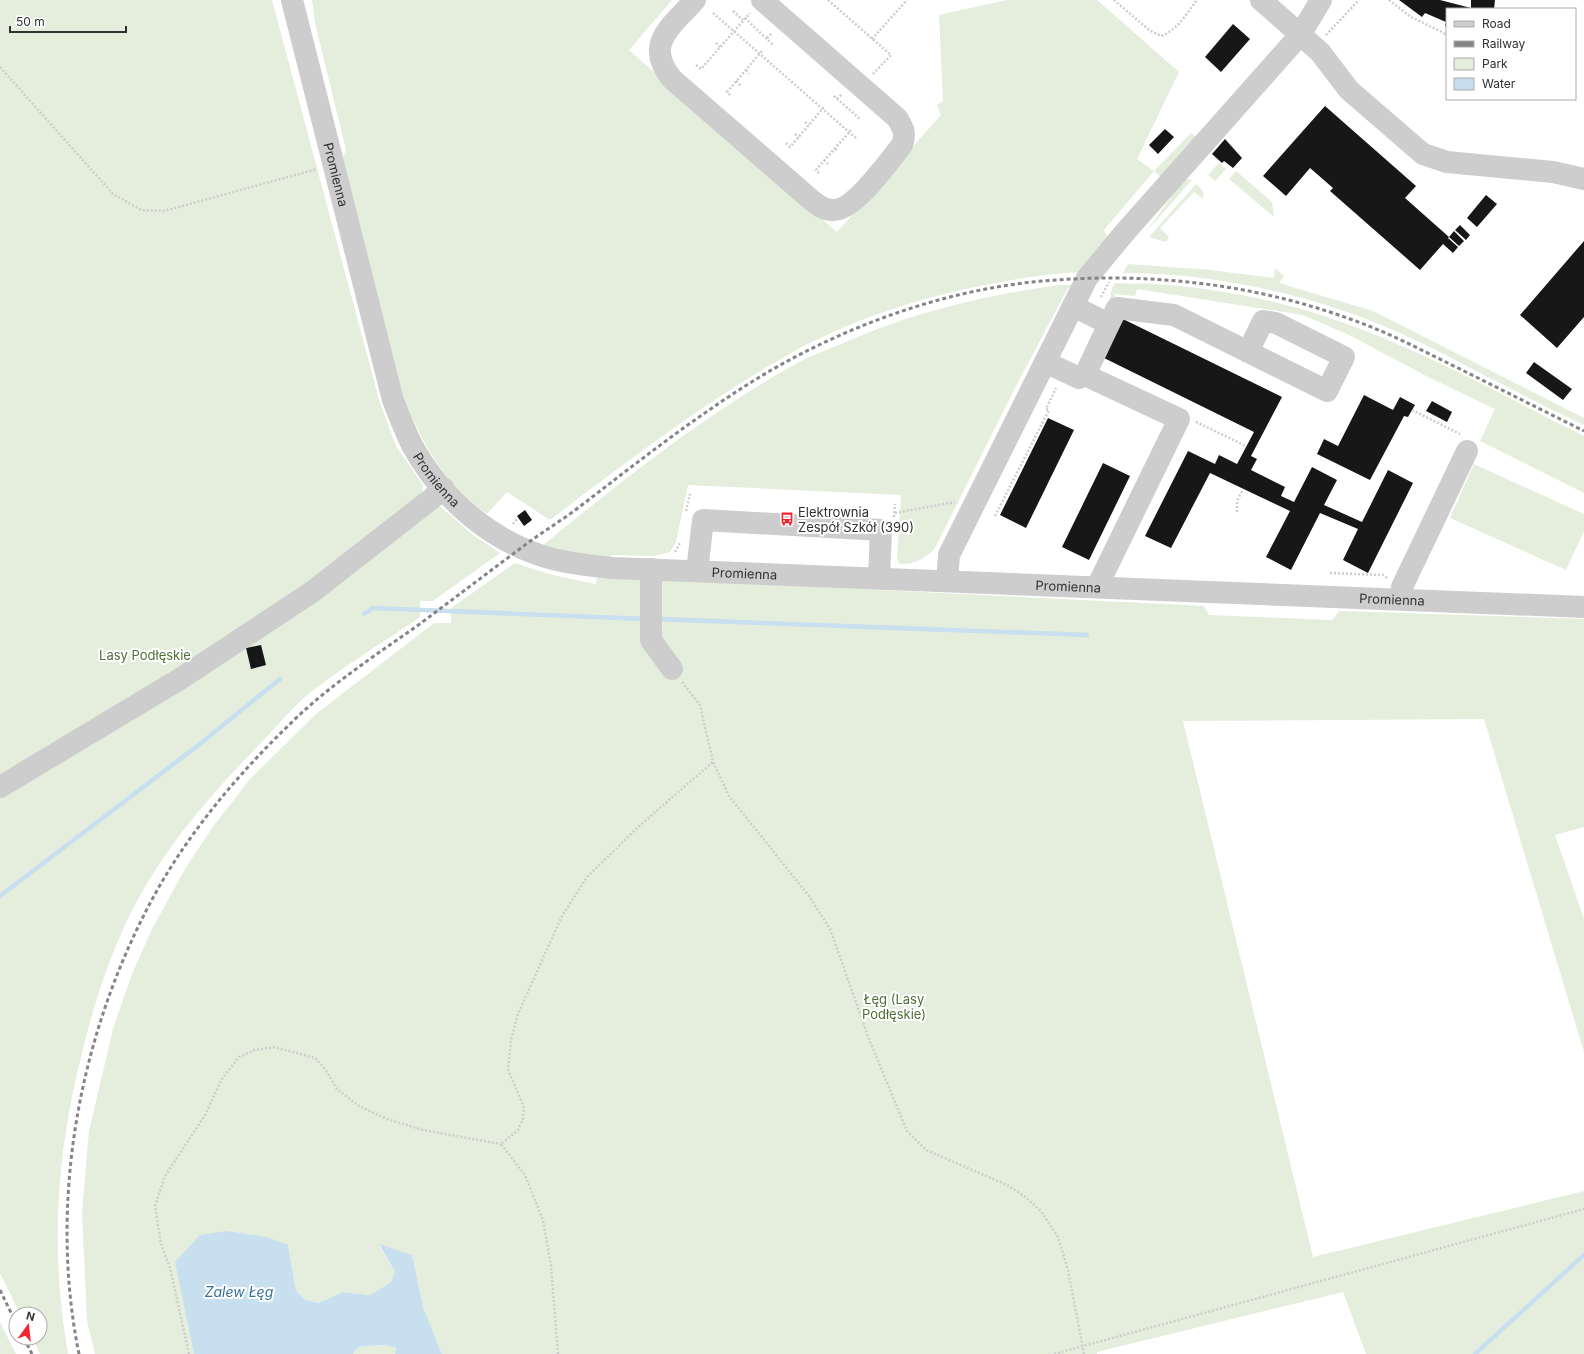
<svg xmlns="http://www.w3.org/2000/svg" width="1584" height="1354" font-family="Inter,sans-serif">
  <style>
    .green { fill: #e5eedc }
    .water { fill: #c7dfef }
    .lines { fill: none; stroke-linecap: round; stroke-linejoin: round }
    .stream { stroke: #c7dfef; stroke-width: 4.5 }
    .building { fill: #171717 }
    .path { stroke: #cdcdcd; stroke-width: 2.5; stroke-dasharray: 2 2; stroke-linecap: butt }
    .minor { stroke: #cdcdcd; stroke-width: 22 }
    .rail { stroke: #858585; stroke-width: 3; stroke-dasharray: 4 3; stroke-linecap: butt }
    .labels { text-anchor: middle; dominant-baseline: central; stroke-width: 4; stroke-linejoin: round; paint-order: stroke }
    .street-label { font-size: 13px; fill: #303030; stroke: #fff }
    .poi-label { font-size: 13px; fill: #303030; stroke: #fff; text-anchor: start }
    .park-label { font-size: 13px; fill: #516f39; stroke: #fff }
    .water-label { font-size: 14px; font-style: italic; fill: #367199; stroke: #fff }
  </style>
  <rect width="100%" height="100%" fill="#fff"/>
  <!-- green -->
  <path class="green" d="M 0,0 L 272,0 L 380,403 L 396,446 L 423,485 L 422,496 L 433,507 L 441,507 L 473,535 L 500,553 L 433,601 L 420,601 L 420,617 L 413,622 C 377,646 340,669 306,696 C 288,712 272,732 255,749 C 209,797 165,847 134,907 C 110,953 94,1003 82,1053 C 56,1155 50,1250 68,1354 L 40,1354 L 32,1338 L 40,1338 L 40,1314 L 20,1314 L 0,1273 Z
    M 312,0 L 672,0 L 629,50 L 837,232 L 941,115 L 937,105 L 943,101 L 939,15 L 1007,0 L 1097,0 L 1179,72 L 1137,159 L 1154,171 L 1191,133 L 1197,137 L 1162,178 L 1154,171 L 1104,230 L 1108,238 L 1081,272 C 1051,273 1021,278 991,284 C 923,296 846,321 786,356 C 703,403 627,462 550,520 L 507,492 L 487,514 C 445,485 425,448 405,401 L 343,158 L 346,150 L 315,23 Z
    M 1219,163 L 1226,169 L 1215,181 L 1208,175 Z
    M 1236,171 L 1272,202 L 1274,217 L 1229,179 Z
    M 1184,179 L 1192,180 L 1145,233 L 1182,182 Z
    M 1196,184 C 1202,189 1205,192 1203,199 L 1194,192 L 1160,228 L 1169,237 L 1166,242 L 1149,237 Z
    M 1128,264 L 1211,270 L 1274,278 L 1275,268 L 1284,276 L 1279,283 L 1373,311 L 1584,418 L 1584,425 C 1550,409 1517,392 1484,375 C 1456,361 1428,345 1400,333 C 1314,295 1217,273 1123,273 Z
    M 1115,283 C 1128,284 1141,283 1154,284 C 1201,287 1249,295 1294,307 C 1396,335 1490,389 1584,436 L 1584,493 L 1480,441 L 1495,409 L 1430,378 L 1349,335 L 1303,315 L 1137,289 L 1135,296 L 1115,294 L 1113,300 L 1110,299 L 1112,288 Z
    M 1059,285 L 1075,285 L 1073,288 L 1068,288 L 1016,386 L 934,550 C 923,559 914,565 900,564 L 897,559 L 901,495 L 688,485 L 676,542 L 670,552 L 654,556 L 612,555 L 608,557 L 566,551 L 543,545 C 624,479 708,412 799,362 C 812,355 827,350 841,344 C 913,312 981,296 1059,285 Z
    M 1474,464 L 1584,514 L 1584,531 L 1566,570 L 1450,518 Z
    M 515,563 C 542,573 568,579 596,584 L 597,576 L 1204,606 L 1209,615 L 1332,620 L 1339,611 L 1584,619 L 1584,827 L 1555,835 L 1584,919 L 1584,1052 L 1484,719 L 1183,721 L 1313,1257 L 1584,1191 L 1584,1354 L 1366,1354 L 1343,1292 L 1097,1352 L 1097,1354 L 442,1354 L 423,1307 L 411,1255 L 379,1245 L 395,1272 L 391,1282 L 370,1295 L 343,1292 L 318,1303 L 306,1300 L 296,1291 L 288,1245 L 188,1325 L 194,1354 L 95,1354 L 87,1321 L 82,1213 L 89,1131 L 113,1029 L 132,974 L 152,929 L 185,869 L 212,828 L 250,779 L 316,714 L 434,623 L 451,623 L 451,608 Z
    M 0,1322 L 16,1354 L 0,1354 Z
    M 384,1345 L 396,1348 L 395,1354 L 353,1354 L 357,1347 Z"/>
  <!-- water -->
  <path class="water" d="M 226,1231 L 267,1237 L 288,1245 L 296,1291 L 306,1300 L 318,1303 L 343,1292 L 370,1295 L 391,1282 L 395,1272 L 379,1244 L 412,1255 L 423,1307 L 442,1354 L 395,1354 L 396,1348 L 384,1345 L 358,1347 L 353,1354 L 194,1354 L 175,1262 L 200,1235 Z"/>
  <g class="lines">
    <!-- stream -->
    <path class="stream" d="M 364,614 L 373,608 L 645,619
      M 657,619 L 1087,635
      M 0,896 L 196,747 L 280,679
      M 1475,1354 L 1584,1255"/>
  </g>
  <!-- building -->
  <path class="building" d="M 1399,0 L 1440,0 L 1471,8 L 1471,0 L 1495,0 L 1494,9 L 1447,9 L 1447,27 L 1445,26 L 1446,22 L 1425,13 L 1422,17 Z
    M 1233,24 L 1250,39 L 1221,72 L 1205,57 Z
    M 1325,106 L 1416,186 L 1405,198 L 1449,237 L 1454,231 L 1464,241 L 1459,246 L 1449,237 L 1448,238 L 1458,247 L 1453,253 L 1443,244 L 1420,270 L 1330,191 L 1333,188 L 1310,168 L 1286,196 L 1263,176 Z
    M 1165,129 L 1174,137 L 1158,154 L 1149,145 Z
    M 1225,139 L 1242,158 L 1233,168 L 1224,161 L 1222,163 L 1212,154 Z
    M 1486,195 L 1497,204 L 1477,227 L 1467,218 Z
    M 1460,225 L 1470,235 L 1466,240 L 1455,230 Z
    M 1584,241 L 1584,317 L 1557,348 L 1520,315 Z
    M 1123,319 L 1282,397 L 1251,456 L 1257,459 L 1251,470 L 1285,487 L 1281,496 L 1294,502 L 1312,467 L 1337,480 L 1324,505 L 1362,522 L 1388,470 L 1413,483 L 1368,573 L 1343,560 L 1358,529 L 1320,513 L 1291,570 L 1266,557 L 1290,511 L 1210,473 L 1171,548 L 1145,536 L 1188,451 L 1215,464 L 1219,455 L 1237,464 L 1254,432 L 1104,358 Z
    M 1534,362 L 1572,389 L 1563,400 L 1526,373 Z
    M 1364,395 L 1393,410 L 1400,397 L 1415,405 L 1408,417 L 1404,416 L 1370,480 L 1317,454 L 1324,439 L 1338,446 Z
    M 1432,401 L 1452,412 L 1447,422 L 1426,411 Z
    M 1048,418 L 1074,430 L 1026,528 L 1000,515 Z
    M 1103,463 L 1130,476 L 1089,560 L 1062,547 Z
    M 525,510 L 532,520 L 524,526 L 517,516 Z
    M 261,645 L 266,665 L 251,669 L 246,648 Z"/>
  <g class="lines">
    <!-- path -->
    <path class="path" d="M 828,0 L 891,55 L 873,74
      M 1114,0 L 1149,30 L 1161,36 C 1177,31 1187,13 1197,0
      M 1389,0 L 1411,17 L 1442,32 L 1447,36
      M 733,11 L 743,20
      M 713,13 L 857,139
      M 745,18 L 774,46
      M 1326,35 L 1359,0
      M 767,38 L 772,33
      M 872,39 L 907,0
      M 716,43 L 720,47
      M 696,65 L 701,69 L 750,13
      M 0,67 L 113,194 L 141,210 L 164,211 L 317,169
      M 746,70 L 749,74
      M 736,81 L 741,86
      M 730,95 L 727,92 L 762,51
      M 834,96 L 861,120
      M 837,99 L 842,94
      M 805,122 L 809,125
      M 795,134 L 799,137
      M 786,143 L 790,147 L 825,106
      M 835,149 L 838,151
      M 824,160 L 828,164
      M 819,173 L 816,170 L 851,130
      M 1101,297 L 1109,282
      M 1412,410 L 1460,434
      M 1196,422 L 1246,446
      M 686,511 L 690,494
      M 1237,512 L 1237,501 L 1243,489
      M 895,513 L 955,502
      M 995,516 L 1049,410 L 1046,409 L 1056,388
      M 894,517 L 895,504
      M 513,524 L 518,518
      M 675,552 L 680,543
      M 1330,573 L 1383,575 L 1387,578
      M 682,682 L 700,705 L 713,762 L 729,796 L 809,896 L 830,929 L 869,1039 L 907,1131 L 926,1150 L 1007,1185 L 1024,1196 L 1041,1211 L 1058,1237 L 1068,1270 L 1084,1354
      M 189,1354 L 170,1268 L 161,1244 L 155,1206 L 165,1176 L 205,1115 L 222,1079 L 239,1057 L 255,1050 L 274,1047 L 315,1058 L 325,1069 L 337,1089 L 359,1106 L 387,1119 L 423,1130 L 501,1144
      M 558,1354 L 551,1266 L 543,1220 L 525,1175 L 501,1144 L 518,1130 L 523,1119 L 524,1107 L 508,1070 L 511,1040 L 518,1014 L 562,916 L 587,877 L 638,827 L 713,762
      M 1054,1354 L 1584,1209"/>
    <!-- minor -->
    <g class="minor">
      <path id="s1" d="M 292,0 L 393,400 C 399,415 405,431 412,445 C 441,499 494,544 553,559 C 573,564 593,566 613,568 L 1584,607"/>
      <path d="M 695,0 C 672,26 643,44 672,79 L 809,198 C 816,204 824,211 834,210 C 855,210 888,162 902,145 C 906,134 904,129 897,118 L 762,0"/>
      <path d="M 1261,0 L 1320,52 L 1349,90 L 1423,154 L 1447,162 L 1553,172 L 1584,179"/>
      <path d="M 1073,306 L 1109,324 L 1117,308 L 1174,315 L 1327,391 L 1344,357 L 1276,323 L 1263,321 L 1248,352"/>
      <path d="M 1045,362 L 1079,378 L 1085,375 L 1179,419 L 1097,587"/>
      <path d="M 1085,375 L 1109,324"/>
      <path d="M 651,569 L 651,640 L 672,669"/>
      <path d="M 697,571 L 703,520 L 881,530 L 879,578"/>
      <path d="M 947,581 L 949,555 L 1087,278 L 1126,231 L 1300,35 L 1321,0"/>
      <path d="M 1400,599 L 1402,587 L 1467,451"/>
      <path d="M 0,787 L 180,679 L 312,592 L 444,489"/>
    </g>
    <!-- rail -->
    <path class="rail" d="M 0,1290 L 16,1323
      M 24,1338 L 32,1354
      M 79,1354 C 49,1207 77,1046 145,913 C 180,843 233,779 289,725 C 327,687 373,657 417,626 C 452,600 486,574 521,548 C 538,535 556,524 574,511 C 634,465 693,418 758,378 C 842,327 943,290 1042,281 C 1147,272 1251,283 1350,319 C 1388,332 1423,351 1458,368 C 1500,389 1542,410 1584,431"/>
  </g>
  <!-- icons -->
  <defs>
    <g id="bus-bare" transform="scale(1.08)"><path d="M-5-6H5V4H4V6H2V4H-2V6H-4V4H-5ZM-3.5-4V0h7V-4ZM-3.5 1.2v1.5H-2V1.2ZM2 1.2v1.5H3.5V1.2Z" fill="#f32530" stroke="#fff" stroke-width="2.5" paint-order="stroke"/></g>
  </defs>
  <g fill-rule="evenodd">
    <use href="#bus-bare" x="787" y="519"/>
  </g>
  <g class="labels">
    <!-- street labels -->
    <g class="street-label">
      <text stroke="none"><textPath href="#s1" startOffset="180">Promienna</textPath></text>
      <text stroke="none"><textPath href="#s1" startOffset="504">Promienna</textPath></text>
      <text stroke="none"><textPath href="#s1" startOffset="840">Promienna</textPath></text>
      <text stroke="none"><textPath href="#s1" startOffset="1164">Promienna</textPath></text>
      <text stroke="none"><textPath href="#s1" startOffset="1488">Promienna</textPath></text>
    </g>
    <!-- poi labels -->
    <g class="poi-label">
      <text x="798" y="512">Elektrownia<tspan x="798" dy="15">Zespół Szkół (390)</tspan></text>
    </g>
    <!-- park labels -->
    <g class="park-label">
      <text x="145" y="655">Lasy Podłęskie</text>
      <text x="894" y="999">Łęg (Lasy<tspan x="894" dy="15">Podłęskie)</tspan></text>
    </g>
    <!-- water labels -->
    <g class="water-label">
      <text x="239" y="1291">Zalew Łęg</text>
    </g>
  </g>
  <!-- legend -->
  <rect x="1446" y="8" width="130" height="92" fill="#ffffff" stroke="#acacac"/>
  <rect x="1454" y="21" width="20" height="6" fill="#cdcdcd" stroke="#acacac"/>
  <text x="1482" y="28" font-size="12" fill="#303030">Road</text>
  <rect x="1454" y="41" width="20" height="6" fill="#858585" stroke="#acacac"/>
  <text x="1482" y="48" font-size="12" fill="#303030">Railway</text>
  <rect x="1454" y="58" width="20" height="12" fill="#e5eedc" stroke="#acacac"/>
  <text x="1482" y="68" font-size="12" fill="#303030">Park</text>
  <rect x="1454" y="78" width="20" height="12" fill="#c7dfef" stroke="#acacac"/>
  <text x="1482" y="88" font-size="12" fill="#303030">Water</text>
  <!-- north arrow -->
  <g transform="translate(28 1326) rotate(15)"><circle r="19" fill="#ffffff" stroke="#acacac"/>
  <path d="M0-3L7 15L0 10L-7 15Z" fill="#f32530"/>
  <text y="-6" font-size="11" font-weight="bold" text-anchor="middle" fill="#303030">N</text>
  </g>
  <!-- scale -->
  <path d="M10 26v6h116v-6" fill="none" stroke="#303030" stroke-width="2"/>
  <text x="16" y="26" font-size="12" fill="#303030" stroke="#ffffff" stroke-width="3" paint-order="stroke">50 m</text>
</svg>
